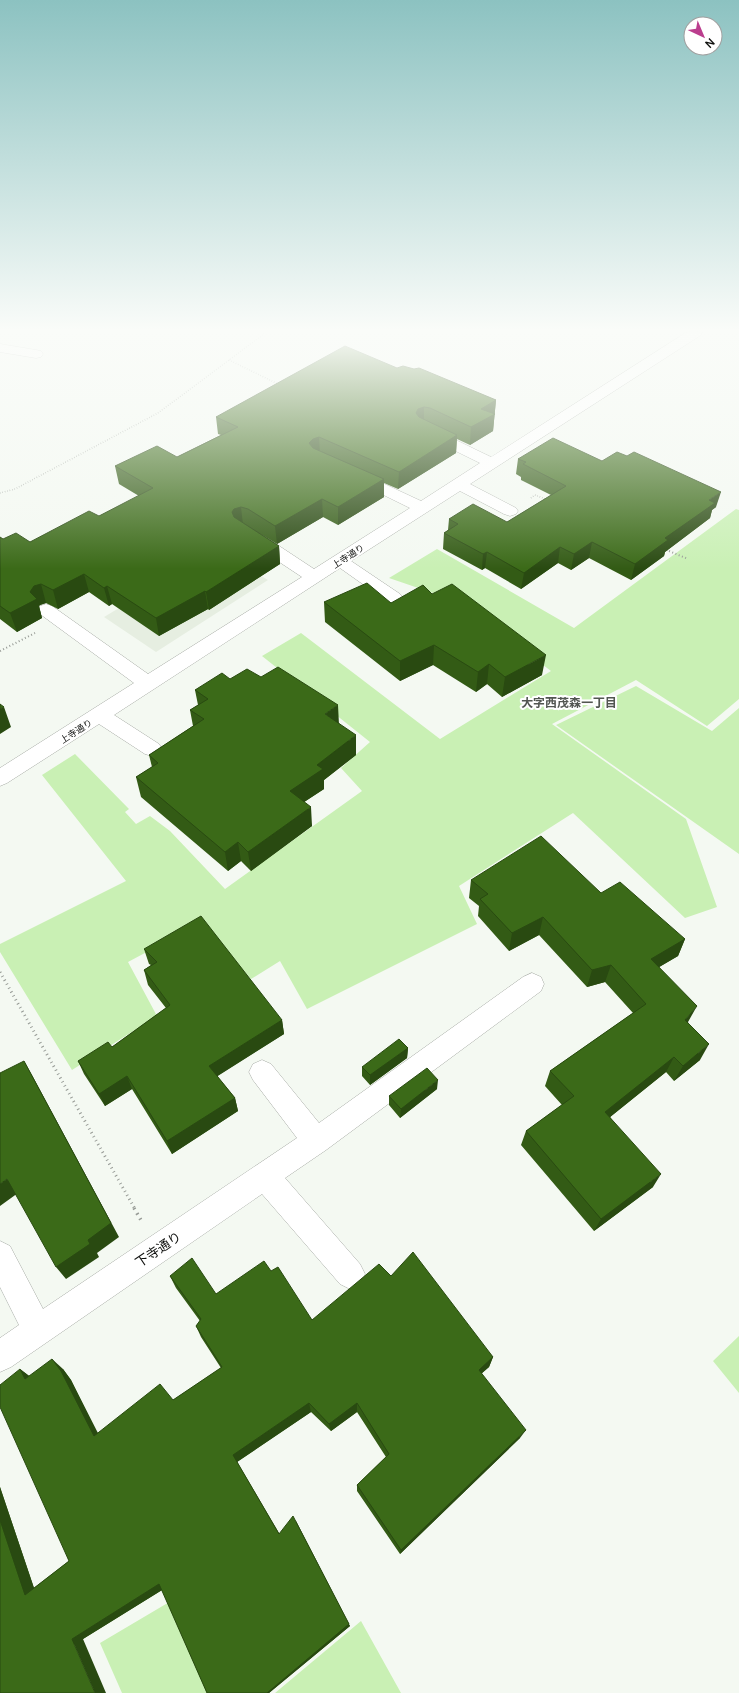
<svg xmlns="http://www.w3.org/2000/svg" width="739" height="1693" font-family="Manrope,'Noto Sans JP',sans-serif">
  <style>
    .built { fill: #e6eee1 }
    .green { fill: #c9f0b4 }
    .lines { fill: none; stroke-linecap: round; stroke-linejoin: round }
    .minor-casing { stroke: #a6aaa4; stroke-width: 1 }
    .path-far3 { stroke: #989c97; stroke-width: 1.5; stroke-dasharray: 0.5 2; stroke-linecap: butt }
    .path-far2 { stroke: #989c97; stroke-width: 2; stroke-dasharray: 1 2.5; stroke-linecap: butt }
    .path-far1 { stroke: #989c97; stroke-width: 3; stroke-dasharray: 1 3.5; stroke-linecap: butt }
    .path { stroke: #989c97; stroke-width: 3.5; stroke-dasharray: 1.5 4.5; stroke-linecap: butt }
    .minor { fill: #fff; fill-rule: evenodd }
    .wall { fill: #335b15 }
    .shaded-wall { fill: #294a11 }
    .building { fill: #3b6a18; stroke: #294a11 }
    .labels { text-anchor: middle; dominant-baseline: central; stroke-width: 4; stroke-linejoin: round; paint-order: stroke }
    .far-street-label { font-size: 9px; fill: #0f100e; stroke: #fff }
    .neighbourhood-label { font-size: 12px; font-weight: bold; fill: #525651; stroke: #fff }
    .near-street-label { font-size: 13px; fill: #0f100e; stroke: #fff }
  </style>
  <rect width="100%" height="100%" fill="#f4f9f2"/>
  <!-- built -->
  <path class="built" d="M 216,550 L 268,580 L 156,652 L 104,617 Z"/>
  <!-- green -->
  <path class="green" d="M 736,509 L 739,510 L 739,699 L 707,726 L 636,680 L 552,724 L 686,819 L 717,907 L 685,918 L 573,813 L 459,886 L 477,924 L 307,1009 L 280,961 L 251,979 L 201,923 L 128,962 L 157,1016 L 72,1070 L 0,952 L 0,944 L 126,881 L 42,775 L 75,754 L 129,809 L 125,812 L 136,824 L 150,816 L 170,831 L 225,889 L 362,791 L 341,768 L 370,742 L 262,656 L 301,633 L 440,739 L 551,671 L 462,603 L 389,578 L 437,549 L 574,628 Z
    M 636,686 L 712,731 L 739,708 L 739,854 L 556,725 Z
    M 739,1336 L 739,1393 L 713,1361 Z
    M 171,1601 L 208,1693 L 122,1693 L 100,1643 Z
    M 361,1621 L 401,1693 L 275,1693 Z"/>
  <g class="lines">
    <!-- minor casing -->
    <g class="minor-casing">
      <path id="minor" d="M 687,332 L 702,332 L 701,335 L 470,484 L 516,508 L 518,511 L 516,514 L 510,516 L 504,514 L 460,491 L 351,561 L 400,594 L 403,598 L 400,602 L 394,603 L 388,602 L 340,568 L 114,715 L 159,744 L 162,749 L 159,754 L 152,756 L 145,754 L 99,724 L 7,783 L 0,786 L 0,768 L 134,683 L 40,614 L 37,610 L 40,606 L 46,604 L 52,606 L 148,674 L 302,577 L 249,542 L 247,538 L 249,534 L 255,533 L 261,534 L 314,569 L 410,508 L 353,480 L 350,477 L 353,474 L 358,472 L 363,474 L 421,501 L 480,463 L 425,436 L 423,433 L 425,430 L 430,429 L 435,430 L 491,457 Z
        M 0,344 L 36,350 L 41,351 L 43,354 L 41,357 L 36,358 L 0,352 Z
        M 532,973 L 541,977 L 544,984 L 541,991 L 326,1150 L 285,1178 L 360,1264 L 365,1274 L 360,1284 L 350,1289 L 340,1284 L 262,1194 L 11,1367 L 0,1372 L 0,1338 L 19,1325 L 0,1287 L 0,1241 L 10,1246 L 43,1309 L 297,1138 L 253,1080 L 249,1072 L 253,1064 L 262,1060 L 271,1064 L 319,1123 L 523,977 Z"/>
    </g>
    <!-- path-far3 -->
    <path class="path-far3" d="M 229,360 L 280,385
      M 0,493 L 15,489 L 158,413 L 264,334 L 263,332
      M 531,498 L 535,495 L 548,500
      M 665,549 L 671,552"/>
    <!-- path-far2 -->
    <path class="path-far2" d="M 669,551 L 688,559
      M 0,651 L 35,633"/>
    <!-- path-far1 -->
    <path class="path-far1" d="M 0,972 L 135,1209"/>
    <!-- path -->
    <path class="path" d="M 134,1208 L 142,1222"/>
    <!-- minor -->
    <use href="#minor" class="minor"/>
  </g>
  <!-- wall -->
  <path class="wall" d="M 397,368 L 496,400 L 493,431 L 470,445 L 457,439 L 456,453 L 398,489 L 384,483 L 384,497 L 338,525 L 323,517 L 277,544 L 249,527 L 248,526 L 279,546 L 280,564 L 209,610 L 208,609 L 159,636 L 112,604 L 109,606 L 89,592 L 58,609 L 46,603 L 40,605 L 39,606 L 42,618 L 17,632 L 0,619 L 0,537 L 3,539 L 30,542 L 99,516 L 139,496 L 119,484 L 115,466 L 177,457 L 221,435 L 218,434 L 216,417 Z
    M 518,459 L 602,461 L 716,507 L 712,510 L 710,518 L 665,552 L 664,556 L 631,580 L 589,558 L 571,570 L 558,563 L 521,589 L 485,568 L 482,570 L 443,549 L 444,533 L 448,530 L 449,519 L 507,522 L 551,495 L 521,480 L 521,477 L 516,474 Z
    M 432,594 L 542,675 L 502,697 L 487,684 L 476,692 L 433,665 L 400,681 L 325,622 L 324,602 L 391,603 Z
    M 230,679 L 339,723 L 356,755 L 324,780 L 324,789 L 304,802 L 312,826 L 251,871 L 241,861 L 228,871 L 141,797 L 136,777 L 152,767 L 149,755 L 193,726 L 190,710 L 198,705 L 195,690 Z
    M 471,880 L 601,893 L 685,939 L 678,956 L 659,967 L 688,1022 L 700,1060 L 674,1081 L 666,1072 L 610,1117 L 653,1187 L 594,1231 L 521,1145 L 526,1131 L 562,1105 L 545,1086 L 550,1071 L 633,1013 L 605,982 L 587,987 L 539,935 L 509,951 L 478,916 L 479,906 L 469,898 Z
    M 144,949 L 282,1020 L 284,1034 L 217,1076 L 235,1098 L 238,1111 L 172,1154 L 132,1089 L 105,1106 L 84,1074 L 78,1061 L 112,1047 L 166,1008 L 148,985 L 144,970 L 151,965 L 149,964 Z
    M 408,1048 L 407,1058 L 370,1085 L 362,1076 L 362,1067 Z
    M 437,1089 L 400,1118 L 389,1105 L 389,1096 Z
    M 271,1271 L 312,1320 L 391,1276 L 493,1357 L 489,1367 L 481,1374 L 520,1438 L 400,1554 L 357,1491 L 357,1485 L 386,1457 L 357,1412 L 331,1431 L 311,1412 L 237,1462 L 279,1533 L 350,1626 L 269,1693 L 207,1693 L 162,1590 L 83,1639 L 0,1693 L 0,1487 L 34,1588 L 69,1561 L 20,1369 L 29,1376 L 63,1369 L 71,1380 L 97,1433 L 173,1400 L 221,1368 L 201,1337 L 196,1326 L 200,1321 L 176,1288 L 170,1276 L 216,1294 Z"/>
  <!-- shaded-wall -->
  <path class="shaded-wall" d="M 496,400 L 493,431 L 470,445 L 471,427 L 481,409 Z
    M 424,407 L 424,425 L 416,413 L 418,409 Z
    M 457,435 L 456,453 L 398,489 L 399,472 Z
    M 319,437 L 320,455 L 309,443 L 313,439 Z
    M 384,479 L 384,497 L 338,525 L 338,507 Z
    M 721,492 L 716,507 L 712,510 L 710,518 L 665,552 L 664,556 L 631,580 L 635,564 L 709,500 Z
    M 322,499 L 323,517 L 277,544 L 275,526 Z
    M 241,507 L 243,525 L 234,530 L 232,512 L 234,509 Z
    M 592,542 L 589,558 L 571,570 L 574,554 Z
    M 279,546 L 280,564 L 209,610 L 206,592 Z
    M 560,547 L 558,563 L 521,589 L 524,573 Z
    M 487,552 L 485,568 L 482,570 L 483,554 Z
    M 84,574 L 89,592 L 58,609 L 53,590 Z
    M 41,584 L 46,603 L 40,605 L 39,606 L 42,618 L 17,632 L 10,613 L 34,586 Z
    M 107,586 L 112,604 L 109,606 L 104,588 Z
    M 205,591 L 208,609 L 159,636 L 156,618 Z
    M 434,645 L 433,665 L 400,681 L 400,661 Z
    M 546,655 L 542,675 L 502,697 L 505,677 Z
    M 489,664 L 487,684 L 476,692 L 478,672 Z
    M 338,705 L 339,725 L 325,714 Z
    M 4,707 L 11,727 L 0,734 L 0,709 Z
    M 356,735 L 356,755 L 324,780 L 324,789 L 292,810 L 290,791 L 317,765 Z
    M 311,807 L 312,826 L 251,871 L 248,852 Z
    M 238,842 L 241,861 L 228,871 L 225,852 Z
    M 543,917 L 539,935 L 509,951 L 512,933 Z
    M 685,939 L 678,956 L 644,976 L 651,959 Z
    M 611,965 L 605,982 L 587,987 L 592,970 Z
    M 697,1006 L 688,1022 L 678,1036 L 685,1020 Z
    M 282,1020 L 284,1034 L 213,1079 L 209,1066 Z
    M 709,1044 L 700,1060 L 674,1081 L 683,1066 Z
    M 408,1048 L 407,1058 L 370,1085 L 370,1075 Z
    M 674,1057 L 666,1072 L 599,1126 L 605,1112 Z
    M 24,1061 L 33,1077 L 119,1237 L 97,1253 L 99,1257 L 66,1279 L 56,1267 Z
    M 127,1076 L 132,1089 L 105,1106 L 99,1094 Z
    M 438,1080 L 437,1089 L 400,1118 L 401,1109 Z
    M 235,1098 L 238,1111 L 172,1154 L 167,1141 Z
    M 661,1174 L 653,1187 L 594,1231 L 601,1219 Z
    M 7,1179 L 18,1193 L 0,1206 L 0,1184 Z
    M 493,1357 L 489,1367 L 475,1379 L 479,1370 Z
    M 52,1359 L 63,1369 L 71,1380 L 103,1443 L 94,1436 Z
    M 20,1369 L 32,1378 L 25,1379 Z
    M 309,1403 L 311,1412 L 237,1462 L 282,1538 L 233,1455 Z
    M 357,1403 L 357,1412 L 331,1431 L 329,1424 Z
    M 526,1430 L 520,1438 L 400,1554 L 401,1550 Z
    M 0,1487 L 37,1597 L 25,1595 L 0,1520 Z
    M 296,1521 L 350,1626 L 269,1693 L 267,1693 Z
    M 159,1584 L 167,1587 L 83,1639 L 106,1693 L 95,1693 L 72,1639 Z"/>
  <!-- building -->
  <path class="building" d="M 345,346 L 397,368 L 403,366 L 414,369 L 419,368 L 496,400 L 481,409 L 495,414 L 471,427 L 430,408 L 424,407 L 418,409 L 416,413 L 419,417 L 457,435 L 399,472 L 319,437 L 313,439 L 309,443 L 313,448 L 384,479 L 338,507 L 322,499 L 275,526 L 248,509 L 241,507 L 234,509 L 232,512 L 234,517 L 279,546 L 206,592 L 205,591 L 156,618 L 107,586 L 104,588 L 84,574 L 53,590 L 41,584 L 34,586 L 30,592 L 37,599 L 10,613 L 0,606 L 0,537 L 3,539 L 16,533 L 30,542 L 89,511 L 99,516 L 153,488 L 115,466 L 157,446 L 177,457 L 238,427 L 216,417 Z
    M 553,438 L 602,461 L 617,452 L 627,456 L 634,452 L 721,492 L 709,500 L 715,503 L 665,538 L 668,540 L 635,564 L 592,542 L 574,554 L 560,547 L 524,573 L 487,552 L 483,554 L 444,533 L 458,524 L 449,519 L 473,504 L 507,522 L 566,486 L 523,464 L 526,462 L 518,459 Z
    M 367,583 L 391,603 L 423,585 L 432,594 L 452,584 L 546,655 L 505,677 L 489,664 L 478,672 L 434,645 L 400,661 L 324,602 Z
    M 278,667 L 338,705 L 325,714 L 356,735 L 317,765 L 323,769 L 290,791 L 311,807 L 248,852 L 238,842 L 225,852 L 136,777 L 158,763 L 149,755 L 204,719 L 190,710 L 208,699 L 195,690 L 222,673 L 230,679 L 247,669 L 261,677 Z
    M 0,704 L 4,707 L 0,709 Z
    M 541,836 L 601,893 L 620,882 L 685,939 L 651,959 L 697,1006 L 685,1020 L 709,1044 L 683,1066 L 674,1057 L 605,1112 L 661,1174 L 601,1219 L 526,1131 L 574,1096 L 550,1071 L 646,1004 L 611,965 L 592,970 L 543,917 L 512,933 L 480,899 L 488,894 L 471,880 Z
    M 201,916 L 282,1020 L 209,1066 L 235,1098 L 167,1141 L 127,1076 L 99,1094 L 78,1061 L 108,1042 L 112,1047 L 170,1005 L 144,970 L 157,962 L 144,949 Z
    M 399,1039 L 408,1048 L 370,1075 L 362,1067 Z
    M 24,1061 L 111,1223 L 88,1240 L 90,1244 L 56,1267 L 7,1179 L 0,1184 L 0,1073 Z
    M 427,1068 L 438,1080 L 401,1109 L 389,1096 Z
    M 413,1252 L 493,1357 L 479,1370 L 526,1430 L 401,1550 L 357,1485 L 389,1454 L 357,1403 L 329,1424 L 309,1403 L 233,1455 L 279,1534 L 293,1516 L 349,1624 L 267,1693 L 207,1693 L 159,1584 L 72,1639 L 95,1693 L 0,1693 L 0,1520 L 25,1595 L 69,1561 L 0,1407 L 0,1385 L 20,1369 L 25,1379 L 52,1359 L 61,1371 L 94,1436 L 160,1384 L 173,1400 L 222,1367 L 196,1326 L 201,1319 L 170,1276 L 192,1258 L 216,1294 L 264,1261 L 271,1271 L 278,1267 L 312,1320 L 379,1264 L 391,1276 Z"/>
  <!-- sky -->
  <linearGradient id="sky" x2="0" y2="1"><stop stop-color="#8cc2c1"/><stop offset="0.58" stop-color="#fafcf9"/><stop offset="1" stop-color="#fafcf9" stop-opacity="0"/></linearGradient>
  <rect width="739" height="569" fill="url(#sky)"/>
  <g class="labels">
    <!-- far-street labels -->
    <g class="far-street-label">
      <text transform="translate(348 556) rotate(-33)">上寺通り</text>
      <text transform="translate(76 731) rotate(-33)">上寺通り</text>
    </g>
    <!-- neighbourhood labels -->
    <g class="neighbourhood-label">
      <text x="569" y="702">大字西茂森一丁目</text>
    </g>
    <!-- near-street labels -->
    <g class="near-street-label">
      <text transform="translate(158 1249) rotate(-34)">下寺通り</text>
    </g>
  </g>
  <!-- north arrow -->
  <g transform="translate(703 36) rotate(136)"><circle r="19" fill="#ffffff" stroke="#9f9f9f"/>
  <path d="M0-3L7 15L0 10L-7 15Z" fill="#bb3e8e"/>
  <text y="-6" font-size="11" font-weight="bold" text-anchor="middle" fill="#0f100e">N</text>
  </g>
</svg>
